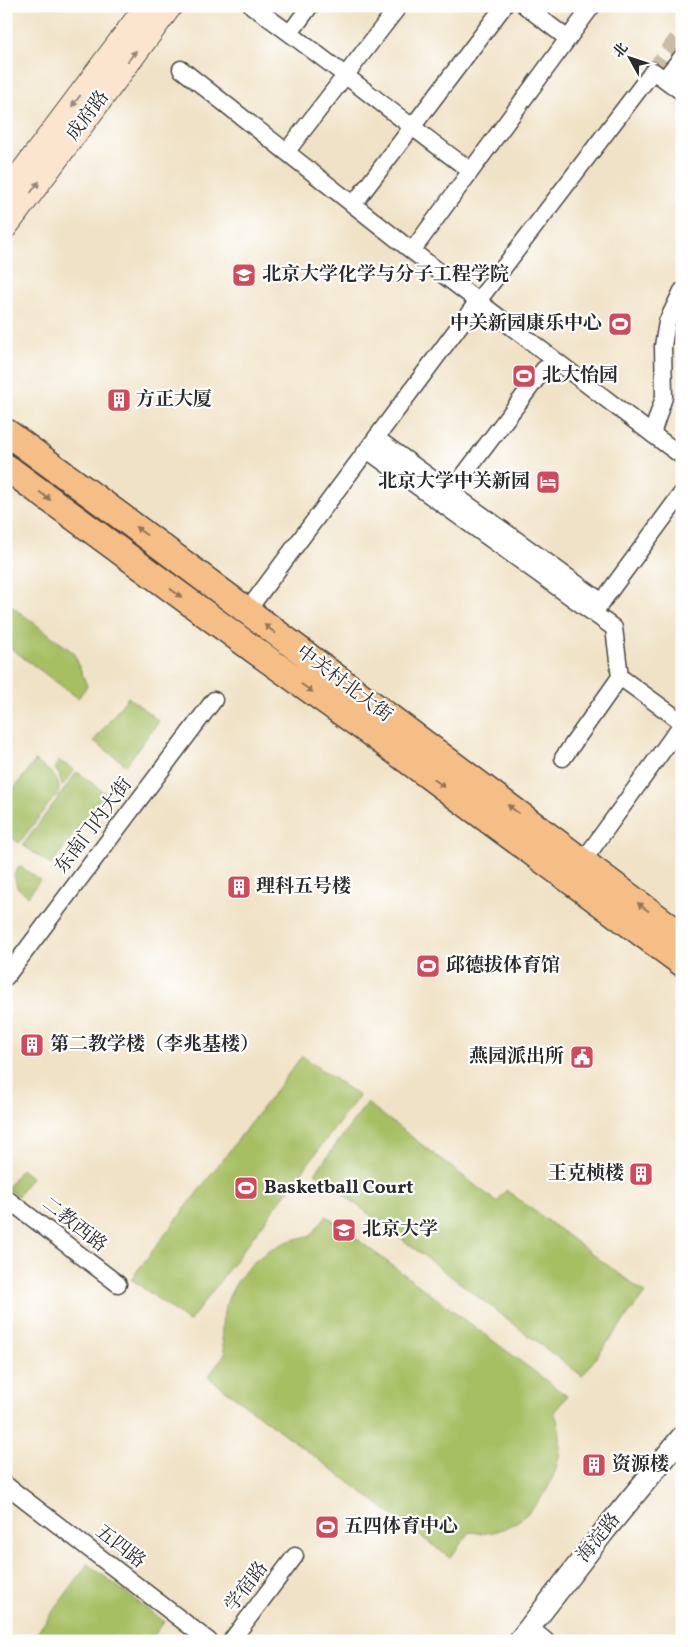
<svg xmlns="http://www.w3.org/2000/svg" width="688" height="1647" font-family="Vollkorn,'Noto Serif SC',serif">
  <style>
    .green { fill: #a6bf64; stroke: #687548 }
    .lines { fill: none; stroke-linecap: round; stroke-linejoin: round }
    .minor-tunnel { stroke: #c9bda7; stroke-width: 16; stroke-dasharray: 16 8; stroke-linecap: butt }
    .minor-casing { stroke: #494642; stroke-width: 19 }
    .tertiary-casing { stroke: #494642; stroke-width: 24 }
    .secondary-casing { stroke: #494642; stroke-width: 26 }
    .primary-casing { stroke: #494642; stroke-width: 29 }
    .minor { stroke: #fff; stroke-width: 16 }
    .tertiary { stroke: #fff; stroke-width: 21 }
    .secondary { stroke: #fbe5cf; stroke-width: 24 }
    .primary { stroke: #f6be87; stroke-width: 26 }
    .oneway { fill: #93887d }
    .oneway2 { fill: #907459 }
    .labels { text-anchor: middle; dominant-baseline: central; stroke-width: 4.5; stroke-linejoin: round; paint-order: stroke }
    .street-label { font-size: 19px; fill: #2b2b2b; stroke: #fff }
    .poi-label { font-size: 19px; font-weight: bold; fill: #2b2b2b; stroke: #fff; text-anchor: start }
  </style>
  <rect width="100%" height="100%" fill="#fff"/>
  <filter id="ink" filterUnits="userSpaceOnUse"><feTurbulence type="fractalNoise" baseFrequency=".02" numOctaves="2"/><feDisplacementMap in="SourceGraphic" scale="10" xChannelSelector="R" yChannelSelector="G"/><feConvolveMatrix kernelMatrix="1 2 1 2 8 2 1 2 1" color-interpolation-filters="sRGB"/></filter>
  <filter id="wash" filterUnits="userSpaceOnUse"><feTurbulence type="fractalNoise" baseFrequency=".0096" numOctaves="4" result="noise"/><feDisplacementMap in="SourceGraphic" scale="20" xChannelSelector="R" yChannelSelector="G"/><feGaussianBlur stdDeviation="1.12" result="paint"/><feColorMatrix in="noise" values="0 0 0 0 0 0 0 0 0 0 0 0 0 0 0 0 0 1.4 0 .05"/><feComposite in="paint" operator="in"/></filter>
  <g filter="url(#wash)">
    <rect width="100%" height="100%" fill="#f0e2c6"/>
    <!-- green -->
    <path class="green" d="M 6,602 L 74,653 L 87,686 L 78,698 L 6,645 Z
      M 128,697 L 159,721 L 126,765 L 94,741 Z
      M 35,761 C 46,769 60,776 59,791 L 19,843 L 6,833 L 6,792 L 10,794 Z
      M 59,761 L 73,769 L 72,773 L 62,786 L 59,774 L 54,768 Z
      M 77,772 L 105,793 L 51,865 L 23,845 Z
      M 20,866 L 40,880 L 28,896 L 17,887 L 14,874 Z
      M 302,1056 L 359,1096 L 189,1322 L 131,1279 Z
      M 367,1103 L 497,1202 L 506,1190 L 645,1293 L 582,1376 L 315,1173 Z
      M 21,1169 L 31,1177 L 18,1196 L 7,1188 Z
      M 326,1216 L 567,1396 L 554,1412 C 574,1456 543,1517 497,1531 C 488,1534 480,1533 470,1532 L 450,1558 L 208,1377 L 225,1354 C 209,1297 256,1242 311,1236 Z
      M 88,1564 L 164,1622 L 150,1641 L 31,1641 Z"/>
  </g>
  <g filter="url(#ink)">
    <g class="lines">
      <!-- minor-tunnel -->
      <path class="minor-tunnel" d="M 653,71 L 682,32"/>
      <!-- minor casing -->
      <g class="minor-casing">
        <path id="minor" d="M 252,6 C 327,59 397,117 471,171
          M 525,6 L 568,39
          M 290,33 L 310,6
          M 181,69 L 412,251 L 652,434 L 664,397 L 663,346 L 667,322 L 682,291
          M 664,79 L 682,92
          M 287,151 L 399,6
          M 353,205 L 504,6
          M 412,251 L 592,6
          M 652,434 L 682,456
          M 376,438 L 602,602
          M 367,450 L 614,628 L 620,677 L 563,758
          M 451,492 L 544,369
          M 596,610 L 682,493
          M 247,611 L 478,301 L 653,71 L 664,79 L 682,57
          M 620,677 L 682,722
          M 583,861 L 682,724
          M 6,977 L 214,700
          M 6,1198 L 118,1284
          M 6,1485 L 209,1641
          M 529,1627 L 546,1641
          M 231,1641 L 295,1556"/>
      </g>
      <!-- tertiary casing -->
      <g class="tertiary-casing">
        <path id="tertiary" d="M 519,1641 L 606,1529 L 682,1437"/>
      </g>
      <!-- secondary casing -->
      <g class="secondary-casing">
        <path id="secondary" d="M 6,194 L 147,6
          M 6,226 L 170,6"/>
      </g>
      <!-- primary casing -->
      <g class="primary-casing">
        <path id="primary" d="M 6,432 L 119,515 L 682,936
          M 6,467 L 253,649 L 376,737 L 682,963"/>
      </g>
      <!-- minor -->
      <use href="#minor" class="minor"/>
      <!-- tertiary -->
      <use href="#tertiary" class="tertiary"/>
      <!-- secondary -->
      <use href="#secondary" class="secondary"/>
      <!-- primary -->
      <use href="#primary" class="primary"/>
    </g>
    <!-- one-way arrows -->
    <defs><path id="oneway-solid" d="M-6-.8H1V-3.2L6.5 0L1 3.2V.8H-6Z" transform="scale(1.25)"/></defs>
    <g class="oneway">
      <use href="#oneway-solid" transform="translate(132 56) rotate(-53)"/>
      <use href="#oneway-solid" transform="translate(76 101) rotate(127)"/>
      <use href="#oneway-solid" transform="translate(35 187) rotate(-53)"/>
    </g>
    <g class="oneway2">
      <use href="#oneway-solid" transform="translate(45 496) rotate(37)"/>
      <use href="#oneway-solid" transform="translate(141 531) rotate(-143)"/>
      <use href="#oneway-solid" transform="translate(176 593) rotate(36)"/>
      <use href="#oneway-solid" transform="translate(270 629) rotate(-143)"/>
      <use href="#oneway-solid" transform="translate(307 688) rotate(35)"/>
      <use href="#oneway-solid" transform="translate(439 783) rotate(37)"/>
      <use href="#oneway-solid" transform="translate(513 809) rotate(-143)"/>
      <use href="#oneway-solid" transform="translate(643 907) rotate(-143)"/>
    </g>
  </g>
  <!-- icons -->
  <defs>
    <g id="university-square" transform="scale(1.25)"><rect x="-9" y="-9" width="18" height="18" rx="4" fill="#d1495b" stroke="#fff"/><path d="M0-5L7-2L0 1L-7-2ZM-4 1L0 2.5L4 1V4Q0 6-4 4Z" fill="#fff"/></g>
    <g id="stadium-square" transform="scale(1.25)"><rect x="-9" y="-9" width="18" height="18" rx="4" fill="#d1495b" stroke="#fff"/><path d="M0-5a6.5 5 0 1 0 0 10a6.5 5 0 1 0 0-10ZM-3.5-1.8h7v3.6h-7Z" fill="#fff"/></g>
    <g id="building-square" transform="scale(1.25)"><rect x="-9" y="-9" width="18" height="18" rx="4" fill="#d1495b" stroke="#fff"/><path d="M-4-6H4V6H1V3H-1V6H-4ZM-2.5-4.3h1.7v1.8h-1.7ZM.8-4.3h1.7v1.8H.8ZM-2.5-1h1.7V.8h-1.7ZM.8-1h1.7V.8H.8Z" fill="#fff"/></g>
    <g id="hotel-square" transform="scale(1.25)"><rect x="-9" y="-9" width="18" height="18" rx="4" fill="#d1495b" stroke="#fff"/><path d="M-6-4.5h1.5V1H6V5H4.5V3h-9V5H-6ZM-4 0a1.8 1.8 0 1 1 3.6 0ZM.5 0V-2.5h3Q6-2.5 6 0Z" fill="#fff"/></g>
    <g id="civic-square" transform="scale(1.25)"><rect x="-9" y="-9" width="18" height="18" rx="4" fill="#d1495b" stroke="#fff"/><path d="M-.6-6.5H3V-4.5H.6V-3L4-1V1h2V6H-6V1h2V-1L-.6-3ZM-1.2 2.5V6h2.4V2.5Z" fill="#fff"/></g>
  </defs>
  <g fill-rule="evenodd">
    <use href="#university-square" x="244" y="275"/>
    <use href="#stadium-square" x="620" y="324"/>
    <use href="#stadium-square" x="524" y="376"/>
    <use href="#building-square" x="119" y="400"/>
    <use href="#hotel-square" x="548" y="482"/>
    <use href="#building-square" x="239" y="887"/>
    <use href="#stadium-square" x="428" y="966"/>
    <use href="#building-square" x="32" y="1045"/>
    <use href="#civic-square" x="582" y="1057"/>
    <use href="#building-square" x="641" y="1174"/>
    <use href="#stadium-square" x="246" y="1188"/>
    <use href="#university-square" x="344" y="1230"/>
    <use href="#building-square" x="594" y="1465"/>
    <use href="#stadium-square" x="327" y="1527"/>
  </g>
  <g class="labels">
    <!-- street labels -->
    <g class="street-label">
      <text transform="translate(88 116) rotate(-53)">成府路</text>
      <text transform="translate(344 684) rotate(37)">中关村北大街</text>
      <text transform="translate(94 826) rotate(-53)">东南门内大街</text>
      <text transform="translate(74 1225) rotate(38)">二教西路</text>
      <text transform="translate(599 1538) rotate(-51)">海淀路</text>
      <text transform="translate(120 1547) rotate(38)">五四路</text>
      <text transform="translate(247 1587) rotate(-53)">学宿路</text>
    </g>
    <!-- poi labels -->
    <g class="poi-label">
      <text x="262" y="275">北京大学化学与分子工程学院</text>
      <text x="602" y="324" text-anchor="end">中关新园康乐中心</text>
      <text x="542" y="376">北大怡园</text>
      <text x="136" y="400">方正大厦</text>
      <text x="530" y="482" text-anchor="end">北京大学中关新园</text>
      <text x="256" y="887">理科五号楼</text>
      <text x="446" y="966">邱德拔体育馆</text>
      <text x="50" y="1045">第二教学楼（李兆基楼）</text>
      <text x="564" y="1057" text-anchor="end">燕园派出所</text>
      <text x="624" y="1174" text-anchor="end">王克桢楼</text>
      <text x="264" y="1188">Basketball Court</text>
      <text x="362" y="1230">北京大学</text>
      <text x="612" y="1465">资源楼</text>
      <text x="344" y="1527">五四体育中心</text>
    </g>
  </g>
  <!-- margin -->
  <rect width="688" height="1647" fill="none" stroke="#fff" stroke-width="25"/>
  <!-- north arrow -->
  <g transform="translate(630 58) rotate(310)" stroke="#ffffff" stroke-width="4" paint-order="stroke">
  <path d="M0-4L9 19L0 12L-9 19Z" fill="#2b2b2b"/>
  <text y="-8" font-size="14" font-weight="bold" text-anchor="middle" fill="#2b2b2b">北</text>
  </g>
</svg>
